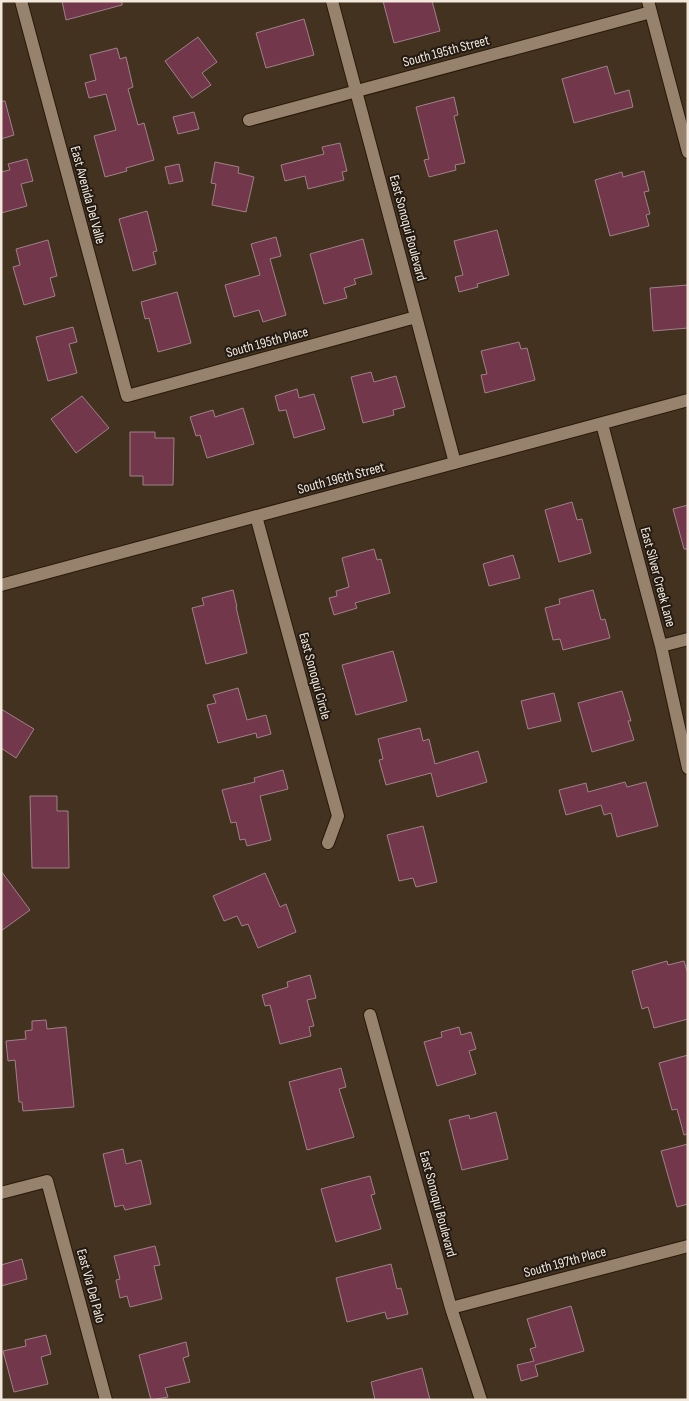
<svg xmlns="http://www.w3.org/2000/svg" width="689" height="1401" font-family="'Sofia Sans Condensed',sans-serif">
  <style>
    .building { fill: #73374c; stroke: #9f8189 }
    .lines { fill: none; stroke-linecap: round; stroke-linejoin: round }
    .minor-casing { stroke: #291907; stroke-width: 14 }
    .minor { stroke: #96826d; stroke-width: 12 }
    .labels { text-anchor: middle; dominant-baseline: central; stroke-width: 4; stroke-linejoin: round; paint-order: stroke }
    .street-label { font-size: 14px; fill: #f3e8dc; stroke: #231b13 }
  </style>
  <rect width="100%" height="100%" fill="#43321f"/>
  <!-- building -->
  <path class="building" d="M 62,1 L 122,1 L 122,5 L 66,20 Z
    M 383,1 L 432,1 L 440,31 L 394,43 Z
    M 304,19 L 314,55 L 266,68 L 256,33 Z
    M 198,37 L 217,62 L 202,73 L 211,85 L 192,98 L 165,61 Z
    M 117,48 L 120,59 L 126,57 L 133,87 L 128,89 L 138,125 L 144,123 L 154,160 L 126,168 L 127,171 L 105,177 L 94,136 L 116,130 L 106,94 L 89,98 L 85,83 L 96,80 L 90,55 Z
    M 607,66 L 615,94 L 629,90 L 633,107 L 574,123 L 562,79 Z
    M 454,97 L 458,115 L 454,116 L 465,163 L 455,165 L 456,170 L 429,177 L 424,160 L 429,159 L 416,107 Z
    M 1,101 L 5,101 L 14,135 L 1,139 Z
    M 194,112 L 199,129 L 178,134 L 173,117 Z
    M 340,143 L 347,171 L 342,172 L 344,180 L 308,189 L 305,176 L 285,181 L 281,165 L 324,154 L 322,147 Z
    M 27,159 L 33,181 L 21,184 L 27,206 L 1,213 L 1,172 L 10,170 L 8,164 Z
    M 215,162 L 239,167 L 238,173 L 254,177 L 246,212 L 212,205 L 216,184 L 211,183 Z
    M 179,164 L 183,181 L 169,184 L 165,167 Z
    M 644,171 L 649,191 L 644,192 L 650,214 L 646,215 L 649,226 L 610,236 L 595,180 L 622,172 L 623,177 Z
    M 147,211 L 157,251 L 153,252 L 156,264 L 133,271 L 119,219 Z
    M 497,230 L 509,275 L 477,284 L 478,287 L 459,292 L 455,277 L 463,275 L 454,241 Z
    M 276,237 L 281,256 L 270,259 L 286,315 L 263,322 L 259,310 L 234,317 L 225,285 L 260,275 L 251,244 Z
    M 363,239 L 372,274 L 354,279 L 356,284 L 344,288 L 347,298 L 324,304 L 310,254 Z
    M 48,240 L 57,276 L 50,278 L 55,296 L 24,305 L 13,267 L 20,265 L 16,249 Z
    M 688,285 L 688,328 L 653,331 L 650,288 Z
    M 177,292 L 191,343 L 158,352 L 149,318 L 145,319 L 141,302 Z
    M 73,327 L 77,342 L 69,344 L 77,373 L 48,381 L 36,337 Z
    M 519,342 L 521,349 L 527,348 L 535,380 L 485,393 L 481,375 L 487,374 L 481,351 Z
    M 371,372 L 374,382 L 396,376 L 405,407 L 393,410 L 394,415 L 363,423 L 351,377 Z
    M 297,389 L 299,398 L 314,394 L 325,429 L 294,438 L 286,410 L 279,411 L 275,396 Z
    M 82,396 L 109,428 L 76,453 L 51,419 Z
    M 243,408 L 254,444 L 207,458 L 200,435 L 196,436 L 190,417 L 213,410 L 215,417 Z
    M 130,432 L 155,432 L 155,438 L 174,438 L 173,485 L 143,485 L 143,476 L 130,476 Z
    M 572,502 L 577,520 L 582,519 L 591,553 L 559,562 L 545,510 Z
    M 688,505 L 688,549 L 684,549 L 673,509 Z
    M 374,549 L 377,560 L 381,559 L 390,593 L 355,603 L 357,608 L 334,615 L 329,598 L 337,596 L 336,591 L 349,587 L 342,558 Z
    M 513,555 L 520,578 L 489,586 L 483,564 Z
    M 233,590 L 237,607 L 236,607 L 247,653 L 206,664 L 192,608 L 204,605 L 202,598 Z
    M 593,590 L 601,620 L 605,619 L 610,638 L 563,650 L 560,639 L 553,640 L 545,608 L 560,604 L 559,599 Z
    M 393,651 L 407,701 L 356,715 L 342,665 Z
    M 238,688 L 247,720 L 266,715 L 271,734 L 257,738 L 256,733 L 218,743 L 207,705 L 216,703 L 213,695 Z
    M 622,691 L 631,721 L 628,721 L 634,740 L 592,752 L 578,703 Z
    M 554,693 L 561,721 L 528,729 L 521,701 Z
    M 1,709 L 34,729 L 16,758 L 1,748 Z
    M 420,728 L 423,741 L 429,739 L 435,764 L 478,751 L 487,782 L 437,797 L 431,773 L 386,785 L 379,760 L 383,759 L 378,739 Z
    M 283,770 L 288,789 L 260,796 L 271,840 L 247,846 L 245,839 L 240,840 L 236,822 L 231,823 L 222,790 L 255,782 L 254,778 Z
    M 625,782 L 627,787 L 646,782 L 658,826 L 617,837 L 611,813 L 604,815 L 601,805 L 566,815 L 559,790 L 586,783 L 588,792 Z
    M 30,796 L 57,796 L 57,811 L 68,811 L 69,868 L 32,868 Z
    M 423,826 L 437,882 L 416,887 L 413,878 L 399,881 L 387,835 Z
    M 1,871 L 30,910 L 1,931 Z
    M 265,873 L 280,907 L 286,904 L 296,932 L 258,948 L 248,924 L 242,926 L 237,916 L 224,921 L 213,896 Z
    M 667,961 L 668,965 L 684,961 L 688,974 L 688,1019 L 654,1028 L 648,1007 L 642,1009 L 632,971 Z
    M 310,975 L 316,998 L 307,1000 L 314,1026 L 309,1027 L 311,1036 L 280,1044 L 270,1005 L 265,1006 L 262,995 L 288,987 L 287,982 Z
    M 46,1020 L 47,1029 L 66,1027 L 74,1107 L 23,1111 L 22,1102 L 19,1102 L 15,1060 L 8,1061 L 6,1041 L 26,1039 L 25,1031 L 32,1030 L 32,1021 Z
    M 459,1027 L 461,1035 L 471,1032 L 476,1049 L 469,1051 L 476,1074 L 437,1086 L 424,1042 L 442,1037 L 441,1032 Z
    M 688,1055 L 688,1134 L 684,1135 L 677,1109 L 672,1110 L 659,1063 Z
    M 341,1068 L 346,1087 L 339,1089 L 354,1137 L 307,1150 L 289,1082 Z
    M 496,1112 L 508,1159 L 462,1170 L 449,1120 L 469,1115 L 470,1119 Z
    M 688,1144 L 688,1204 L 677,1207 L 661,1151 Z
    M 123,1149 L 126,1164 L 141,1160 L 151,1204 L 125,1210 L 123,1205 L 115,1207 L 103,1154 Z
    M 370,1176 L 375,1194 L 371,1195 L 381,1229 L 336,1242 L 321,1189 Z
    M 155,1246 L 160,1265 L 154,1266 L 162,1299 L 130,1307 L 127,1296 L 120,1298 L 116,1280 L 120,1279 L 114,1256 Z
    M 22,1259 L 27,1279 L 1,1286 L 1,1265 Z
    M 391,1264 L 397,1289 L 401,1288 L 408,1314 L 387,1319 L 385,1312 L 347,1322 L 336,1278 Z
    M 571,1306 L 584,1351 L 535,1365 L 538,1376 L 521,1381 L 517,1365 L 534,1361 L 530,1349 L 536,1347 L 527,1319 Z
    M 46,1335 L 51,1354 L 41,1357 L 48,1384 L 14,1392 L 3,1351 L 26,1346 L 25,1340 Z
    M 186,1342 L 189,1356 L 183,1358 L 190,1382 L 165,1388 L 168,1397 L 151,1400 L 139,1355 Z
    M 422,1368 L 430,1400 L 375,1400 L 371,1382 Z"/>
  <g class="lines">
    <!-- minor casing -->
    <g class="minor-casing">
      <path id="minor" d="M 21,1 L 127,396 L 416,317
        M 332,1 L 455,463
        M 648,1 L 688,152
        M 249,120 L 651,12
        M 602,424 L 661,646 L 688,768
        M 256,516 L 338,816 L 328,843
        M 1,585 L 688,400
        M 661,646 L 688,639
        M 370,1015 L 451,1308 L 481,1400
        M 1,1193 L 47,1181 L 106,1400
        M 451,1308 L 688,1246"/>
    </g>
    <!-- minor -->
    <use href="#minor" class="minor"/>
  </g>
  <g class="labels">
    <!-- street labels -->
    <g class="street-label">
      <text transform="translate(446 51) rotate(-15)">South 195th Street</text>
      <text transform="translate(88 195) rotate(75)">East Avenida Del Valle</text>
      <text transform="translate(408 228) rotate(75)">East Sonoqui Boulevard</text>
      <text transform="translate(267 342) rotate(-15)">South 195th Place</text>
      <text transform="translate(341 478) rotate(-15)">South 196th Street</text>
      <text transform="translate(658 577) rotate(75)">East Silver Creek Lane</text>
      <text transform="translate(315 676) rotate(75)">East Sonoqui Circle</text>
      <text transform="translate(438 1204) rotate(75)">East Sonoqui Boulevard</text>
      <text transform="translate(565 1262) rotate(-15)">South 197th Place</text>
      <text transform="translate(91 1286) rotate(75)">East Via Del Palo</text>
    </g>
  </g>
  <!-- border -->
  <rect width="689" height="1401" fill="none" stroke="#f3e8dc" stroke-width="5"/>
</svg>
